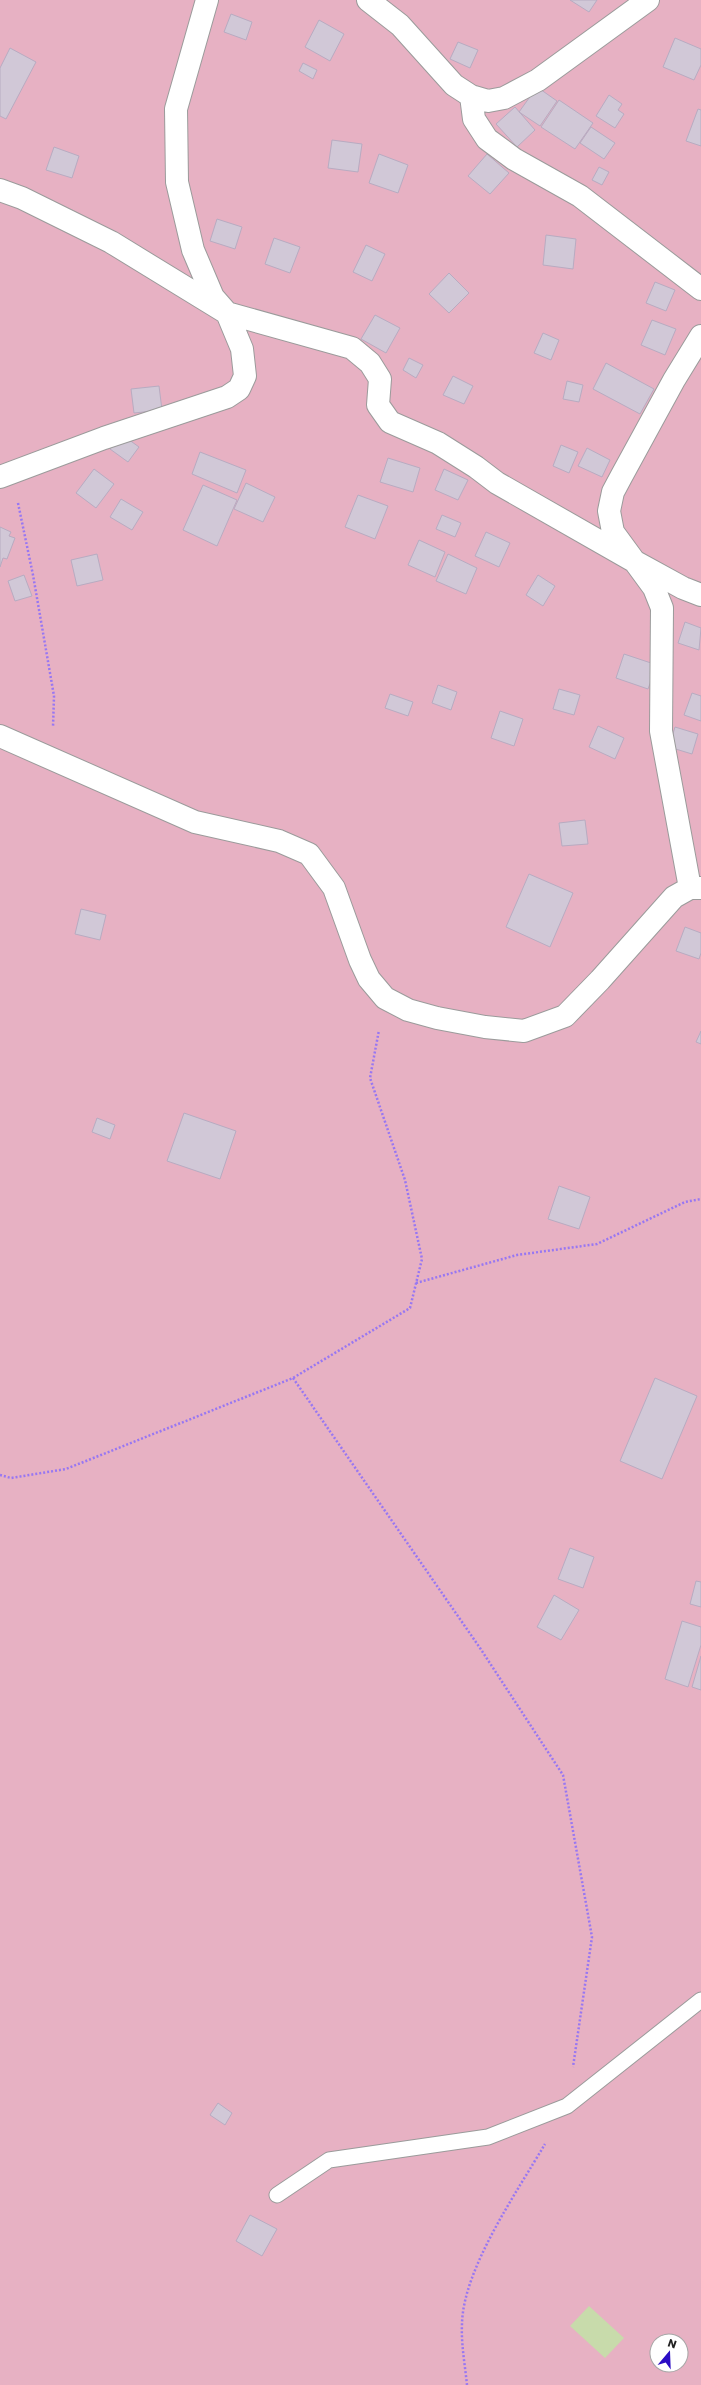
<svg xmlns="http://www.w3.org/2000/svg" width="701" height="2385" font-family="Poppins,sans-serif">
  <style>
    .grass { fill: #e7b1c3; fill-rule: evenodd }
    .water { fill: #c8dbab }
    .building { fill: #d1c8d7; stroke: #b8abc1 }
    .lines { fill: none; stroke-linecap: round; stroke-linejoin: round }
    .service-casing { stroke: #9b9b9b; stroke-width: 17 }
    .minor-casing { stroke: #9b9b9b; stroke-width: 24 }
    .path { stroke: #9877f2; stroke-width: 2.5; stroke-dasharray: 2 2; stroke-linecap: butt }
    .service { stroke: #fff; stroke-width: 15 }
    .minor { stroke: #fff; stroke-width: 22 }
  </style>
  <rect width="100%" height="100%" fill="#efe8f0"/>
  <!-- grass -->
  <path class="grass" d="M 0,0 L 701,0 L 701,2385 L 0,2385 ZM 657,2341 L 681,2341 L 681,2365 L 657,2365 Z"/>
  <!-- water -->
  <path class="water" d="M 589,2306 L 624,2338 L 605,2358 L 570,2326 Z"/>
  <!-- building -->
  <path class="building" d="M 570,0 L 597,0 L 589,12 Z
    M 231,14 L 252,22 L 246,40 L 224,32 Z
    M 319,20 L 344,34 L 330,61 L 305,47 Z
    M 675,38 L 701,49 L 701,65 L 694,80 L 663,67 Z
    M 458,42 L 478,50 L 470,68 L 450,59 Z
    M 10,48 L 36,62 L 6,119 L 0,116 L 0,68 Z
    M 303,63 L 317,70 L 313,79 L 299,71 Z
    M 537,87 L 557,101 L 540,126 L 519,112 Z
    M 609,95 L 622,104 L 618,110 L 624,114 L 615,128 L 596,116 Z
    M 559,100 L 593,123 L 575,149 L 541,127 Z
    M 515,107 L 535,130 L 517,147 L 496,124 Z
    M 698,109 L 701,110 L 701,146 L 686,141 Z
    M 591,127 L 615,143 L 604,159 L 580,143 Z
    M 332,140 L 362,144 L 358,172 L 328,168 Z
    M 54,147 L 79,156 L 72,178 L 46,170 Z
    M 379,154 L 408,165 L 398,193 L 369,183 Z
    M 487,154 L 509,173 L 490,194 L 468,176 Z
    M 599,167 L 609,172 L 602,185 L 592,180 Z
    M 217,219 L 242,227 L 235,249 L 210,241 Z
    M 546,235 L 576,239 L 573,269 L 543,265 Z
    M 274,238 L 300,247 L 290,273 L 265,264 Z
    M 366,245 L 385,254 L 372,281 L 353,272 Z
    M 449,273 L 469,293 L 449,313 L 429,294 Z
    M 655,282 L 675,290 L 666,311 L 646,303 Z
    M 375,315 L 400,328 L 386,353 L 361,339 Z
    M 652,320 L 676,329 L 665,355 L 641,345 Z
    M 543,333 L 559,340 L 551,360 L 534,353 Z
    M 409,358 L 423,365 L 416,378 L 403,370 Z
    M 606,363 L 654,389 L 640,414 L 593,389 Z
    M 453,376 L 473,386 L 464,404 L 443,395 Z
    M 567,381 L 583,385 L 579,402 L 563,399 Z
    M 159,386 L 162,410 L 134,413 L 131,389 Z
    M 121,434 L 139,447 L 128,462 L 110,449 Z
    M 561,445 L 578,452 L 569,473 L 553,466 Z
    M 587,448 L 610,460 L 602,477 L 578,466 Z
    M 200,452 L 246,470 L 237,493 L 192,474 Z
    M 388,458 L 420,468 L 413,492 L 380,482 Z
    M 94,469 L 114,484 L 96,508 L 76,493 Z
    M 444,469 L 468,480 L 458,500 L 435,490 Z
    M 246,483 L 275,497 L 263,522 L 234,509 Z
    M 203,485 L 237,500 L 217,546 L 183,530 Z
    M 358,495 L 388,506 L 375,539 L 345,527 Z
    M 121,499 L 143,512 L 132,530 L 110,517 Z
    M 442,515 L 461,523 L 455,537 L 436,529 Z
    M 0,527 L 11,532 L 9,536 L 15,538 L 7,559 L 3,558 L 0,567 Z
    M 486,532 L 510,543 L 499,567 L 475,556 Z
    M 419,540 L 445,552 L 435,577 L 408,565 Z
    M 97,554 L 103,580 L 77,586 L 71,560 Z
    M 448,554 L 477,568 L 466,594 L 436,581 Z
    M 24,575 L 32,596 L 15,601 L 8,581 Z
    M 538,575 L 555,586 L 543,606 L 526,595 Z
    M 685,622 L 701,628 L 699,650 L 678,643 Z
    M 624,654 L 657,665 L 648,689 L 616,678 Z
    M 438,685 L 457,692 L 451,710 L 432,703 Z
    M 559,689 L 580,695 L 574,715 L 553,709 Z
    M 692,693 L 701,696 L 701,721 L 684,715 Z
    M 390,694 L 413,702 L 408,716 L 385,708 Z
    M 500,711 L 523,719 L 514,746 L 491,738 Z
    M 598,726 L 624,738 L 615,759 L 589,747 Z
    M 675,727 L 698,734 L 692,754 L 669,747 Z
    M 585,820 L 588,844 L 562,846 L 559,823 Z
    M 529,874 L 573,893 L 550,947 L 506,927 Z
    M 81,909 L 106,915 L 100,940 L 75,934 Z
    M 685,927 L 701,933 L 701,953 L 699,959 L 676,951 Z
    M 701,1031 L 701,1044 L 696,1042 Z
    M 184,1113 L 236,1131 L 220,1179 L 167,1161 Z
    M 97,1118 L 115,1125 L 110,1139 L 92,1132 Z
    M 559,1186 L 590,1197 L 579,1229 L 548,1219 Z
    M 655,1378 L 697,1396 L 662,1479 L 620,1461 Z
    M 570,1548 L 594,1557 L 583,1588 L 558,1579 Z
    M 696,1581 L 701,1582 L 701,1607 L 690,1604 Z
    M 554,1595 L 579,1610 L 561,1640 L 537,1627 Z
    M 682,1621 L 701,1627 L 701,1645 L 688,1687 L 665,1679 Z
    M 701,1656 L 701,1690 L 692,1687 Z
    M 218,2103 L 232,2113 L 225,2125 L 210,2115 Z
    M 250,2215 L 277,2229 L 262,2256 L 236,2241 Z"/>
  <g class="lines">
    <!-- service casing -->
    <g class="service-casing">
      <path id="service" d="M 277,2195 L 329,2160 L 488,2137 L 567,2106 L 701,2000"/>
    </g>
    <!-- minor casing -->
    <g class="minor-casing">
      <path id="minor" d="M 368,0 L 400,25 L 454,85 L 471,96 L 488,101 L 504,98 L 538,80 L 648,0
        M 471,96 L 474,119 L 487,139 L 514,159 L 580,196 L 701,289
        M 0,190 L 22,198 L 111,242 L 227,313 L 352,348 L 370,363 L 380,379 L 378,405 L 390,422 L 438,443 L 476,467 L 497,483 L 632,560 L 683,588 L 701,595
        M 0,477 L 104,438 L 227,397 L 239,389 L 245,376 L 242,349 L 227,313 L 213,297 L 193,250 L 177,182 L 176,109 L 207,0
        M 0,736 L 195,822 L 279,841 L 309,854 L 334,888 L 360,960 L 369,979 L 385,998 L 408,1010 L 437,1018 L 485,1027 L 524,1031 L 565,1016 L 600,980 L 674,897 L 690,888 L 701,888
        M 690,888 L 661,731 L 662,608 L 654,588 L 613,532 L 609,511 L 613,492 L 621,477 L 674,380 L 701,336"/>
    </g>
    <!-- path -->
    <path class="path" d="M 18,503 L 33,575 L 54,696 L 53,727
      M 416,1283 L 517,1255 L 597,1244 L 685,1202 L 701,1199
      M 293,1378 L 480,1648 L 563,1775 L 592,1937 L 573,2067
      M 0,1475 L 11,1478 L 66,1469 L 293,1378 L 410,1308 L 422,1259 L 405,1180 L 370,1078 L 379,1030
      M 467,2385 C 465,2365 461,2344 462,2324 C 463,2269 517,2192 545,2144"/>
    <!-- service -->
    <use href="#service" class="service"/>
    <!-- minor -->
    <use href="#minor" class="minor"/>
  </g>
  <!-- north arrow -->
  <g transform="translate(669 2353) rotate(19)"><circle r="19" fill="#ffffff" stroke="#a6a6a6"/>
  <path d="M0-3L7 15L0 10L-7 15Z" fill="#2b0dc5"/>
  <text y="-6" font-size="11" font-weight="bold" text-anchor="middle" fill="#212121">N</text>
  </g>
</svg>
